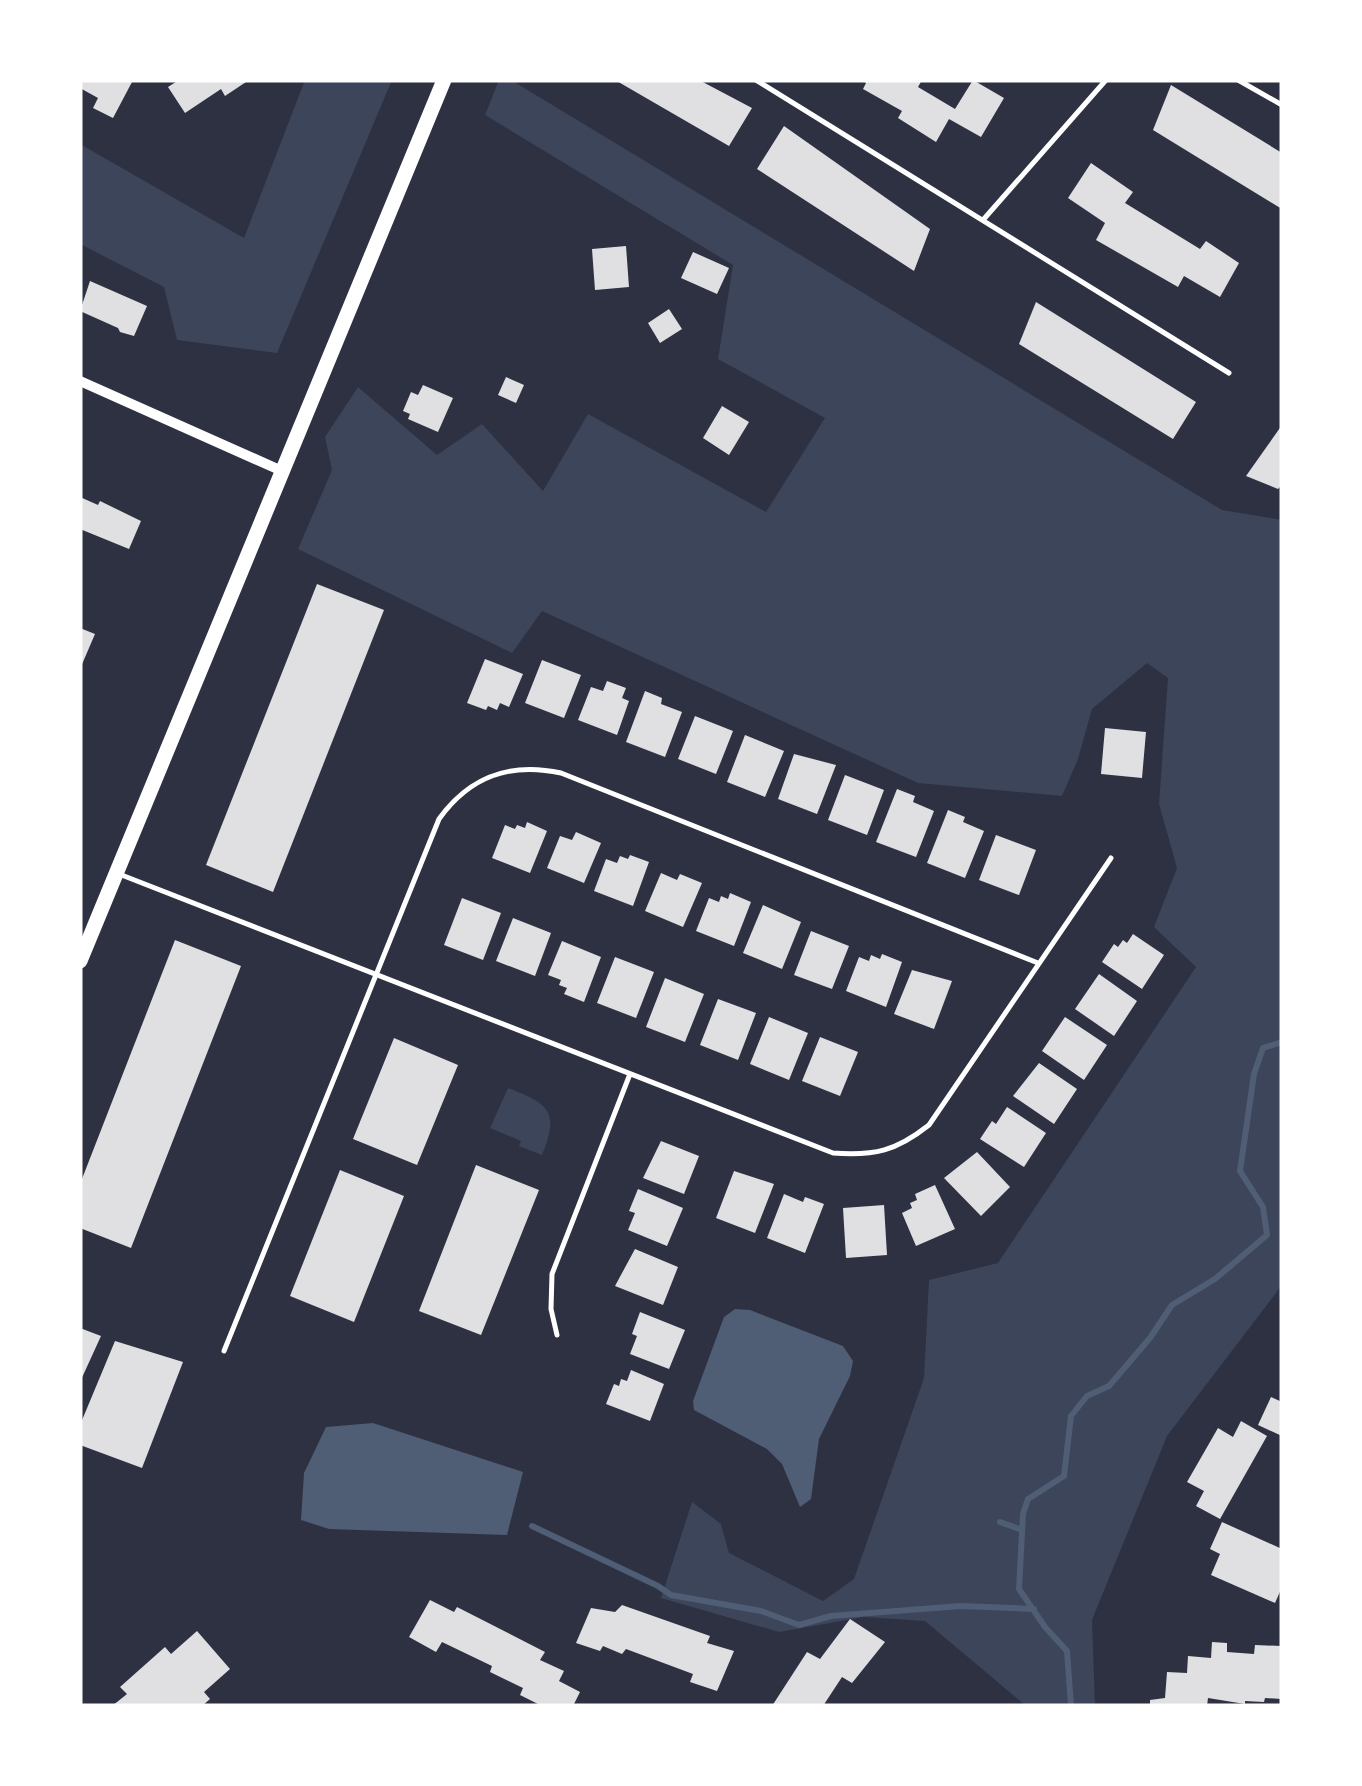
<svg xmlns="http://www.w3.org/2000/svg" width="1362" height="1786" font-family="'IBM Plex Serif',serif">
  <style>
    .green { fill: #3c4559 }
    .water { fill: #4f5d75 }
    .lines { fill: none; stroke-linecap: round; stroke-linejoin: round }
    .stream { stroke: #4f5d75; stroke-width: 6 }
    .building { fill: #e0e0e3 }
    .service { stroke: #fff; stroke-width: 5 }
    .minor { stroke: #fff; stroke-width: 10 }
    .secondary { stroke: #fff; stroke-width: 15 }
  </style>
  <rect width="100%" height="100%" fill="#2d3142"/>
  <!-- green -->
  <path class="green" d="M 305,80 L 392,80 L 277,353 L 177,340 L 164,287 L 80,244 L 80,144 L 244,238 Z
    M 499,80 L 517,80 L 516,83 L 1222,510 L 1282,520 L 1282,1285 L 1167,1436 L 1092,1620 L 1095,1706 L 1026,1706 L 925,1621 L 864,1617 L 779,1632 L 661,1598 L 692,1502 L 721,1524 L 729,1553 L 823,1601 L 854,1579 L 924,1378 L 929,1280 L 998,1263 L 1196,967 L 1154,927 L 1177,868 L 1159,804 L 1168,678 L 1147,663 L 1092,709 L 1078,759 L 1062,796 L 918,783 L 542,611 L 512,653 L 298,549 L 332,470 L 325,437 L 358,387 L 437,455 L 482,424 L 543,491 L 588,414 L 766,512 L 825,418 L 718,359 L 733,265 L 485,115 Z
    M 508,1088 C 549,1104 560,1111 542,1155 L 519,1146 L 521,1141 L 490,1128 Z"/>
  <!-- water -->
  <path class="water" d="M 735,1309 L 750,1310 L 843,1346 L 853,1361 L 850,1376 L 819,1439 L 811,1499 L 800,1507 L 782,1464 L 767,1449 L 694,1410 L 693,1401 L 724,1317 Z
    M 373,1423 L 523,1472 L 507,1535 L 329,1529 L 301,1520 L 304,1473 L 326,1427 Z"/>
  <g class="lines">
    <!-- stream -->
    <path class="stream" d="M 1000,1522 L 1022,1530
      M 532,1526 L 658,1586 L 671,1595 L 761,1611 L 799,1625 L 831,1616 L 961,1606 L 1034,1609
      M 1071,1706 L 1067,1651 L 1045,1627 L 1019,1589 L 1023,1514 L 1028,1499 L 1064,1476 L 1071,1416 L 1087,1396 L 1109,1386 L 1150,1338 L 1172,1305 L 1215,1279 L 1267,1235 L 1263,1207 L 1240,1171 L 1254,1074 L 1263,1048 L 1282,1042"/>
  </g>
  <!-- building -->
  <path class="building" d="M 80,80 L 129,80 L 132,82 L 113,118 L 93,108 L 98,98 L 80,88 Z
    M 179,80 L 249,80 L 225,96 L 221,89 L 185,113 L 168,87 Z
    M 615,80 L 699,80 L 752,108 L 729,146 Z
    M 862,80 L 922,80 L 918,87 L 955,109 L 973,80 L 1004,98 L 981,137 L 949,119 L 936,142 L 898,118 L 902,111 L 863,89 L 866,83 Z
    M 1171,85 L 1282,153 L 1282,209 L 1153,130 Z
    M 784,126 L 930,229 L 914,271 L 757,169 Z
    M 1091,163 L 1133,192 L 1125,203 L 1200,249 L 1206,241 L 1239,263 L 1220,297 L 1184,276 L 1178,287 L 1096,240 L 1105,223 L 1068,198 Z
    M 626,246 L 629,287 L 595,290 L 592,249 Z
    M 693,252 L 729,268 L 717,294 L 681,278 Z
    M 90,281 L 147,306 L 134,336 L 120,332 L 118,328 L 80,311 Z
    M 1036,302 L 1196,402 L 1173,439 L 1019,344 Z
    M 669,309 L 682,329 L 660,343 L 648,323 Z
    M 506,377 L 524,385 L 516,403 L 498,395 Z
    M 423,385 L 453,398 L 438,432 L 408,419 L 410,414 L 403,411 L 411,392 L 418,395 Z
    M 722,406 L 749,422 L 729,455 L 703,438 Z
    M 1282,425 L 1282,485 L 1278,489 L 1246,476 Z
    M 80,497 L 98,505 L 100,501 L 141,521 L 129,549 L 80,529 Z
    M 317,584 L 384,610 L 273,892 L 206,865 Z
    M 80,628 L 95,634 L 80,669 Z
    M 485,659 L 523,674 L 509,707 L 500,703 L 497,710 L 488,706 L 486,710 L 467,703 Z
    M 542,660 L 581,675 L 564,718 L 525,703 Z
    M 607,681 L 626,688 L 622,698 L 629,701 L 617,735 L 578,720 L 591,687 L 603,691 Z
    M 645,691 L 662,698 L 661,704 L 682,712 L 665,757 L 626,742 Z
    M 695,716 L 733,731 L 716,774 L 678,759 Z
    M 1105,728 L 1146,732 L 1142,778 L 1101,774 Z
    M 745,735 L 784,751 L 765,797 L 727,782 Z
    M 794,754 L 836,765 L 817,814 L 778,799 Z
    M 845,775 L 884,790 L 867,835 L 828,820 Z
    M 897,789 L 915,796 L 913,802 L 934,811 L 916,857 L 876,842 Z
    M 948,810 L 965,817 L 963,822 L 984,831 L 965,878 L 927,863 Z
    M 527,822 L 547,831 L 530,873 L 492,858 L 505,825 L 515,829 L 517,825 L 525,828 Z
    M 576,832 L 601,843 L 584,883 L 547,868 L 560,836 L 572,840 Z
    M 996,835 L 1036,850 L 1019,895 L 979,880 Z
    M 630,855 L 649,862 L 633,906 L 594,891 L 606,859 L 617,863 L 620,856 L 628,859 Z
    M 661,873 L 677,880 L 680,874 L 702,883 L 683,927 L 645,911 Z
    M 730,893 L 751,902 L 734,946 L 696,931 L 709,898 L 719,902 L 721,896 L 728,899 Z
    M 462,898 L 501,913 L 483,960 L 444,945 Z
    M 763,905 L 801,922 L 782,969 L 743,953 Z
    M 513,918 L 551,933 L 535,976 L 496,961 Z
    M 811,931 L 849,946 L 832,989 L 794,975 Z
    M 1133,934 L 1164,955 L 1142,989 L 1102,962 L 1114,944 L 1118,947 L 1123,940 L 1127,943 Z
    M 175,940 L 241,966 L 131,1248 L 80,1228 L 80,1184 Z
    M 562,941 L 601,957 L 584,1002 L 564,994 L 567,988 L 559,985 L 561,980 L 548,975 Z
    M 882,954 L 902,962 L 886,1007 L 846,991 L 859,957 L 869,961 L 871,955 L 880,959 Z
    M 615,957 L 654,972 L 636,1018 L 597,1003 Z
    M 912,970 L 952,981 L 934,1029 L 894,1014 Z
    M 1099,974 L 1137,1001 L 1114,1036 L 1075,1009 Z
    M 665,978 L 704,994 L 685,1042 L 646,1027 Z
    M 718,999 L 756,1013 L 738,1060 L 700,1045 Z
    M 769,1017 L 808,1033 L 789,1080 L 750,1064 Z
    M 1065,1017 L 1107,1045 L 1084,1080 L 1042,1051 Z
    M 820,1037 L 858,1052 L 840,1096 L 802,1081 Z
    M 394,1038 L 458,1065 L 417,1165 L 353,1139 Z
    M 1039,1063 L 1077,1089 L 1054,1124 L 1013,1096 Z
    M 1007,1107 L 1046,1133 L 1024,1167 L 980,1139 L 992,1121 L 996,1124 Z
    M 661,1141 L 699,1156 L 684,1194 L 643,1178 Z
    M 977,1152 L 1010,1187 L 981,1216 L 944,1178 Z
    M 476,1165 L 539,1190 L 481,1335 L 419,1311 Z
    M 340,1170 L 404,1196 L 354,1322 L 290,1296 Z
    M 734,1171 L 774,1184 L 755,1233 L 716,1218 Z
    M 935,1185 L 955,1229 L 916,1246 L 902,1213 L 912,1208 L 910,1203 L 917,1200 L 915,1194 Z
    M 638,1189 L 683,1208 L 667,1246 L 628,1230 L 635,1213 L 629,1211 Z
    M 784,1194 L 803,1202 L 805,1197 L 824,1204 L 805,1253 L 767,1238 Z
    M 884,1205 L 887,1255 L 846,1258 L 843,1208 Z
    M 635,1249 L 678,1267 L 663,1305 L 615,1286 Z
    M 640,1312 L 685,1330 L 669,1369 L 630,1354 L 637,1336 L 632,1334 Z
    M 80,1328 L 101,1336 L 80,1382 Z
    M 115,1341 L 183,1362 L 142,1468 L 80,1445 L 80,1425 Z
    M 631,1370 L 664,1384 L 650,1421 L 606,1404 L 614,1384 L 619,1386 L 621,1379 L 627,1381 Z
    M 1271,1397 L 1282,1402 L 1282,1436 L 1258,1425 Z
    M 1241,1421 L 1267,1436 L 1220,1519 L 1196,1506 L 1204,1491 L 1187,1482 L 1218,1428 L 1233,1437 Z
    M 1222,1522 L 1282,1549 L 1282,1587 L 1275,1603 L 1211,1575 L 1220,1554 L 1210,1549 Z
    M 430,1600 L 454,1612 L 457,1607 L 545,1652 L 540,1660 L 564,1671 L 559,1681 L 580,1692 L 573,1706 L 542,1706 L 520,1695 L 523,1688 L 490,1672 L 492,1666 L 442,1642 L 436,1652 L 409,1637 Z
    M 622,1605 L 710,1636 L 707,1643 L 734,1651 L 717,1691 L 690,1682 L 693,1674 L 626,1649 L 622,1654 L 603,1646 L 600,1651 L 576,1643 L 591,1608 L 615,1612 Z
    M 850,1619 L 885,1642 L 852,1683 L 842,1677 L 823,1706 L 772,1706 L 807,1652 L 820,1659 Z
    M 197,1631 L 230,1669 L 204,1692 L 210,1699 L 202,1706 L 112,1706 L 127,1694 L 120,1687 L 165,1647 L 171,1654 Z
    M 1212,1642 L 1227,1643 L 1227,1652 L 1254,1654 L 1255,1645 L 1281,1646 L 1282,1699 L 1265,1698 L 1264,1702 L 1245,1701 L 1245,1704 L 1208,1698 L 1207,1706 L 1150,1706 L 1150,1700 L 1165,1698 L 1167,1672 L 1187,1673 L 1188,1656 L 1211,1658 Z"/>
  <g class="lines">
    <!-- service -->
    <path class="service" d="M 756,80 L 1229,373
      M 1238,80 L 1282,105
      M 983,220 L 1106,80
      M 119,874 L 833,1153 C 875,1156 896,1151 929,1125 L 1111,858
      M 557,1335 L 551,1309 L 552,1274 L 630,1074
      M 224,1351 L 439,819 C 470,776 510,762 561,773 L 1038,963"/>
    <!-- minor -->
    <path class="minor" d="M 80,381 L 282,471"/>
    <!-- secondary -->
    <path class="secondary" d="M 80,961 L 444,80"/>
  </g>
  <!-- border -->
  <rect width="1362" height="1786" fill="none" stroke="#ffffff" stroke-width="165"/>
</svg>
